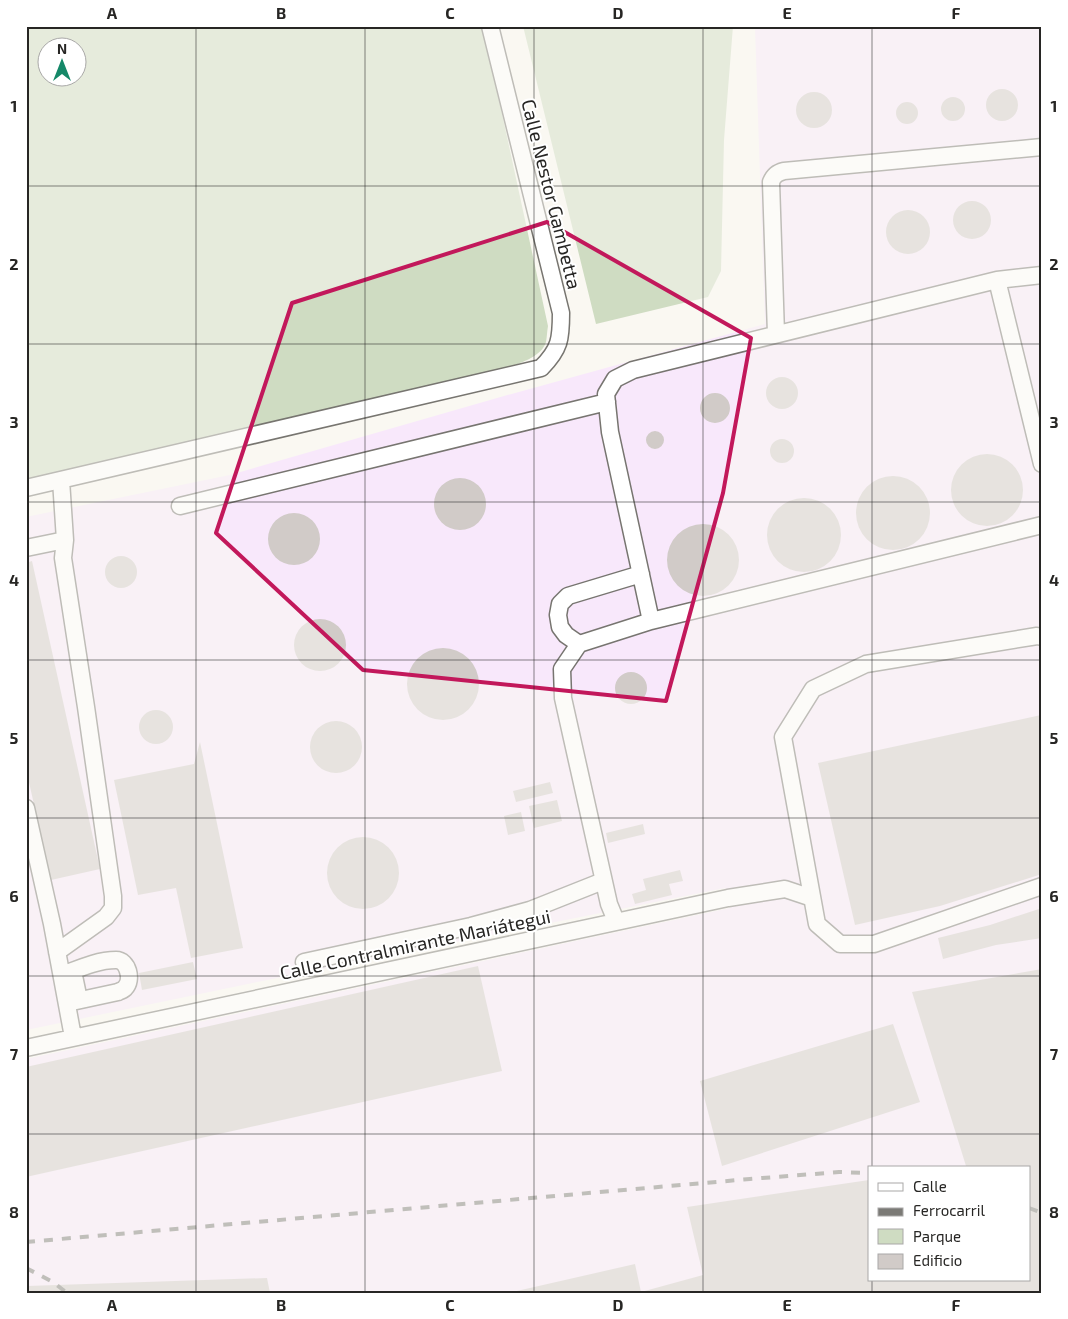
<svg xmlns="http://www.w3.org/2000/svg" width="1068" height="1319" font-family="'Exo 2',sans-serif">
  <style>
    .industrial { fill: #f8e8fb; fill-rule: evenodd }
    .green { fill: #cfdcc2; fill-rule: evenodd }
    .building { fill: #d1cbc8 }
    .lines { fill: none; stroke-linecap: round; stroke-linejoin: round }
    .minor-casing { stroke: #777570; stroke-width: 19 }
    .minor { stroke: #fff; stroke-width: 16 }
    .rail { stroke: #7b7a76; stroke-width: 4; stroke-dasharray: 9 9; stroke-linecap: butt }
    .marked { fill: none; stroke: #c2185b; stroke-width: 4; stroke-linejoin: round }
    .grid { fill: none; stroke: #272624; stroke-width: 1; stroke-opacity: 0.55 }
    .labels { text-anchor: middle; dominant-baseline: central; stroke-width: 4; stroke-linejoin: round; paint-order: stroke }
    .street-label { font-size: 19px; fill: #272624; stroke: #fff }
    .neatline { fill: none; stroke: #272624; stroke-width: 2 }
    .grid-label { font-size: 16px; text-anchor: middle; font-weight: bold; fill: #272624 }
  </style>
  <rect width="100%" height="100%" fill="#faf8f2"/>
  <!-- industrial -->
  <path class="industrial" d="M 755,26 L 1042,26 L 1042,1293 L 26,1293 L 26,1059 L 730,908 L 725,888 L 257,982 L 26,1030 L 26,517 L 230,475 L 504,396 L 765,324 ZM 869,1168 L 1029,1168 L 1029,1280 L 869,1280 Z"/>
  <!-- green -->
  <path class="green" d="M 26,26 L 481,26 L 501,109 L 548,326 C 547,331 547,337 546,342 C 540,361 507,367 490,372 L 26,480 ZM 48,48 L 78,48 L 78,78 L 48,78 Z
    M 523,26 L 733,26 L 724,140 L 721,271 L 708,297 L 596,324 Z"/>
  <!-- building -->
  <path class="building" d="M986 105a16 16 0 1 1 32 0a16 16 0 1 1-32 0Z
    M796 110a18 18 0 1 1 36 0a18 18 0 1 1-36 0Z
    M941 109a12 12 0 1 1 24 0a12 12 0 1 1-24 0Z
    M896 113a11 11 0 1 1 22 0a11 11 0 1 1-22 0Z
    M953 220a19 19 0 1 1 38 0a19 19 0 1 1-38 0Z
    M886 232a22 22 0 1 1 44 0a22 22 0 1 1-44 0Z
    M766 393a16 16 0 1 1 32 0a16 16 0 1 1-32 0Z
    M700 408a15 15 0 1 1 30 0a15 15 0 1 1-30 0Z
    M646 440a9 9 0 1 1 18 0a9 9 0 1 1-18 0Z
    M770 451a12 12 0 1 1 24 0a12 12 0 1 1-24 0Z
    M951 490a36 36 0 1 1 72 0a36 36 0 1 1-72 0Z
    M856 513a37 37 0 1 1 74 0a37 37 0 1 1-74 0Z
    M434 504a26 26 0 1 1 52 0a26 26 0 1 1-52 0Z
    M767 535a37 37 0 1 1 74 0a37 37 0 1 1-74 0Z
    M268 539a26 26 0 1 1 52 0a26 26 0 1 1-52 0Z
    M667 560a36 36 0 1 1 72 0a36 36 0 1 1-72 0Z
    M105 572a16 16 0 1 1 32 0a16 16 0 1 1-32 0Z
    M 32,561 L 100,869 L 51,880 L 26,769 L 26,563 Z
    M294 645a26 26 0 1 1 52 0a26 26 0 1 1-52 0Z
    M407 684a36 36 0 1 1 72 0a36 36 0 1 1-72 0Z
    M615 688a16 16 0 1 1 32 0a16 16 0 1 1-32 0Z
    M139 727a17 17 0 1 1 34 0a17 17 0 1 1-34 0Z
    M 1041,715 L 1042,715 L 1042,874 L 940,906 L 855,925 L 818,763 Z
    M310 747a26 26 0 1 1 52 0a26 26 0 1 1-52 0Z
    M 200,742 L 243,948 L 191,958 L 176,888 L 138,895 L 114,780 L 194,764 Z
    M 550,782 L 553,793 L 516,802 L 513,791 Z
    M 557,800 L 562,821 L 534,828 L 529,806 Z
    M 521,812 L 525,831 L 508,835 L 504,816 Z
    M 643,824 L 645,834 L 608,843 L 606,833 Z
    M327 873a36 36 0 1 1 72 0a36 36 0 1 1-72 0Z
    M 680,870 L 683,881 L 669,884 L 672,895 L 635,904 L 632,894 L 646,890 L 643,879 Z
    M 1042,908 L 1042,938 L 996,945 L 943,959 L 938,938 L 990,925 Z
    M 193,962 L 197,979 L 142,990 L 139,973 Z
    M 478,966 L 502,1071 L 26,1177 L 26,1067 Z
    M 1042,969 L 1042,1293 L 508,1293 L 635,1264 L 641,1292 L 703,1275 L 687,1207 L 869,1180 L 869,1280 L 1029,1280 L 1029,1168 L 960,1168 L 960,1167 L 966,1166 L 912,992 Z
    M 893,1024 L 920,1102 L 722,1166 L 700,1081 Z
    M 267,1278 L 270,1293 L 29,1293 L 27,1286 Z"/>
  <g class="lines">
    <!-- minor casing -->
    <g class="minor-casing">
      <path id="minor" d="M 997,280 L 1042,464
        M 776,334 L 771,182 C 774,175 777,173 784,171 L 1042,147
        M 26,488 L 541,368 C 560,349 561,339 561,313 L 490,26
        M 180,506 L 607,402
        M 26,548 L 65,540
        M 651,621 L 610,432 L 606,394 L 615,379 L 633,370 L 997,280 L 1042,275
        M 1042,637 L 1037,636 L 866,664 L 813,689 L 783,737 L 817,924 L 840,944 L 874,944 L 1042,886
        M 579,644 L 566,635 L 560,627 L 558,615 L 560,604 L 568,596 L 641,574
        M 26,808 L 52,924 L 73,1037
        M 616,921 L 609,904 L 563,698 L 562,669 L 579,644 L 651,621 L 1042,525
        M 57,952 L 106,917 L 113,908 L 113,896 L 86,707 L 63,558 L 65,540 L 61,480
        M 304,962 L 471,926 L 530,910 L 603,881
        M 73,971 L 79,1000
        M 62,975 C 78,969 97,960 116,960 C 128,960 133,980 125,988 C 124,990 120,991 118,992 L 67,1003
        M 26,1048 L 728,898 L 785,889 L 812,898"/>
    </g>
    <!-- minor -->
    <use href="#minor" class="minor"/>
    <!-- rail -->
    <path class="rail" d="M 1029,1208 L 1042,1213
      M 26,1242 L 750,1179 L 839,1172 L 869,1173
      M 26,1268 L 53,1282 L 67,1293"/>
  </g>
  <!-- marked area -->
  <path d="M0 0H1068V1319H0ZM 547,222 L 751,338 L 723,493 L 666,701 L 363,670 L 216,533 L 292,303 Z" fill="#faf8f2" fill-opacity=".55" fill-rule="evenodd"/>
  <path class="marked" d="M 547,222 L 751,338 L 723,493 L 666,701 L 363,670 L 216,533 L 292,303 Z"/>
  <!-- grid -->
  <path class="grid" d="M 196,26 L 196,1293M 365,26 L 365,1293M 534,26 L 534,1293M 703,26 L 703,1293M 872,26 L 872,1168M 26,186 L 1042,186M 26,344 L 1042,344M 26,502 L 1042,502M 26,660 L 1042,660M 26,818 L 1042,818M 26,976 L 1042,976M 26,1134 L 1042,1134M 872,1280 L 872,1293"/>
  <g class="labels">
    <!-- street labels -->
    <g class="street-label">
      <text transform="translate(552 194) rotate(76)">Calle Nestor Gambetta</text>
      <text transform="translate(415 944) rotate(-12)">Calle Contralmirante Mariátegui</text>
    </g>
  </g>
  <!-- border -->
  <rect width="1068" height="1319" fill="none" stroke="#ffffff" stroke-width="55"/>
  <!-- legend -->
  <rect x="868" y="1166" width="162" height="115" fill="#ffffff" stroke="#a9a8a7"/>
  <rect x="878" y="1183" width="25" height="8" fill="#ffffff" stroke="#a9a8a7"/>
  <text x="913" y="1192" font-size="15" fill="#272624">Calle</text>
  <rect x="878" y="1208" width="25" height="8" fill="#7b7a76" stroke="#a9a8a7"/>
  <text x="913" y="1216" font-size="15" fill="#272624">Ferrocarril</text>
  <rect x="878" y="1229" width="25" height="15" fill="#cfdcc2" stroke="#a9a8a7"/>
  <text x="913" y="1242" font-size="15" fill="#272624">Parque</text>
  <rect x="878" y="1254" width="25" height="15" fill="#d1cbc8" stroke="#a9a8a7"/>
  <text x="913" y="1266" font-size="15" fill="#272624">Edificio</text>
  <!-- north arrow -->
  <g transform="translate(62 62)"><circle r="24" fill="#ffffff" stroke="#a9a8a7"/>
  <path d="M0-4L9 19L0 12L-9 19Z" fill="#158868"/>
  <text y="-8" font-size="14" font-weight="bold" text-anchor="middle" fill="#272624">N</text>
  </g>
  <rect x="28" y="28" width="1012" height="1264" class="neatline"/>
  <g class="grid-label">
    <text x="112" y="19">A</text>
    <text x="281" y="19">B</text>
    <text x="450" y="19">C</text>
    <text x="618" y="19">D</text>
    <text x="787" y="19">E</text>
    <text x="956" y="19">F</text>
    <text x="14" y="112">1</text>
    <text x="1054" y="112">1</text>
    <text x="14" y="270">2</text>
    <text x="1054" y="270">2</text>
    <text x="14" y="428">3</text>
    <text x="1054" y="428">3</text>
    <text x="14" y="586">4</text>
    <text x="1054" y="586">4</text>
    <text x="14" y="744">5</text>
    <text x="1054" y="744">5</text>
    <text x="14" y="902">6</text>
    <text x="1054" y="902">6</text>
    <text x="14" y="1060">7</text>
    <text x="1054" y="1060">7</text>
    <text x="14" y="1218">8</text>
    <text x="1054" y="1218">8</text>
    <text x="112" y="1311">A</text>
    <text x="281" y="1311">B</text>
    <text x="450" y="1311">C</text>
    <text x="618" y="1311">D</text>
    <text x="787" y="1311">E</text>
    <text x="956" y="1311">F</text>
  </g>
</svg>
